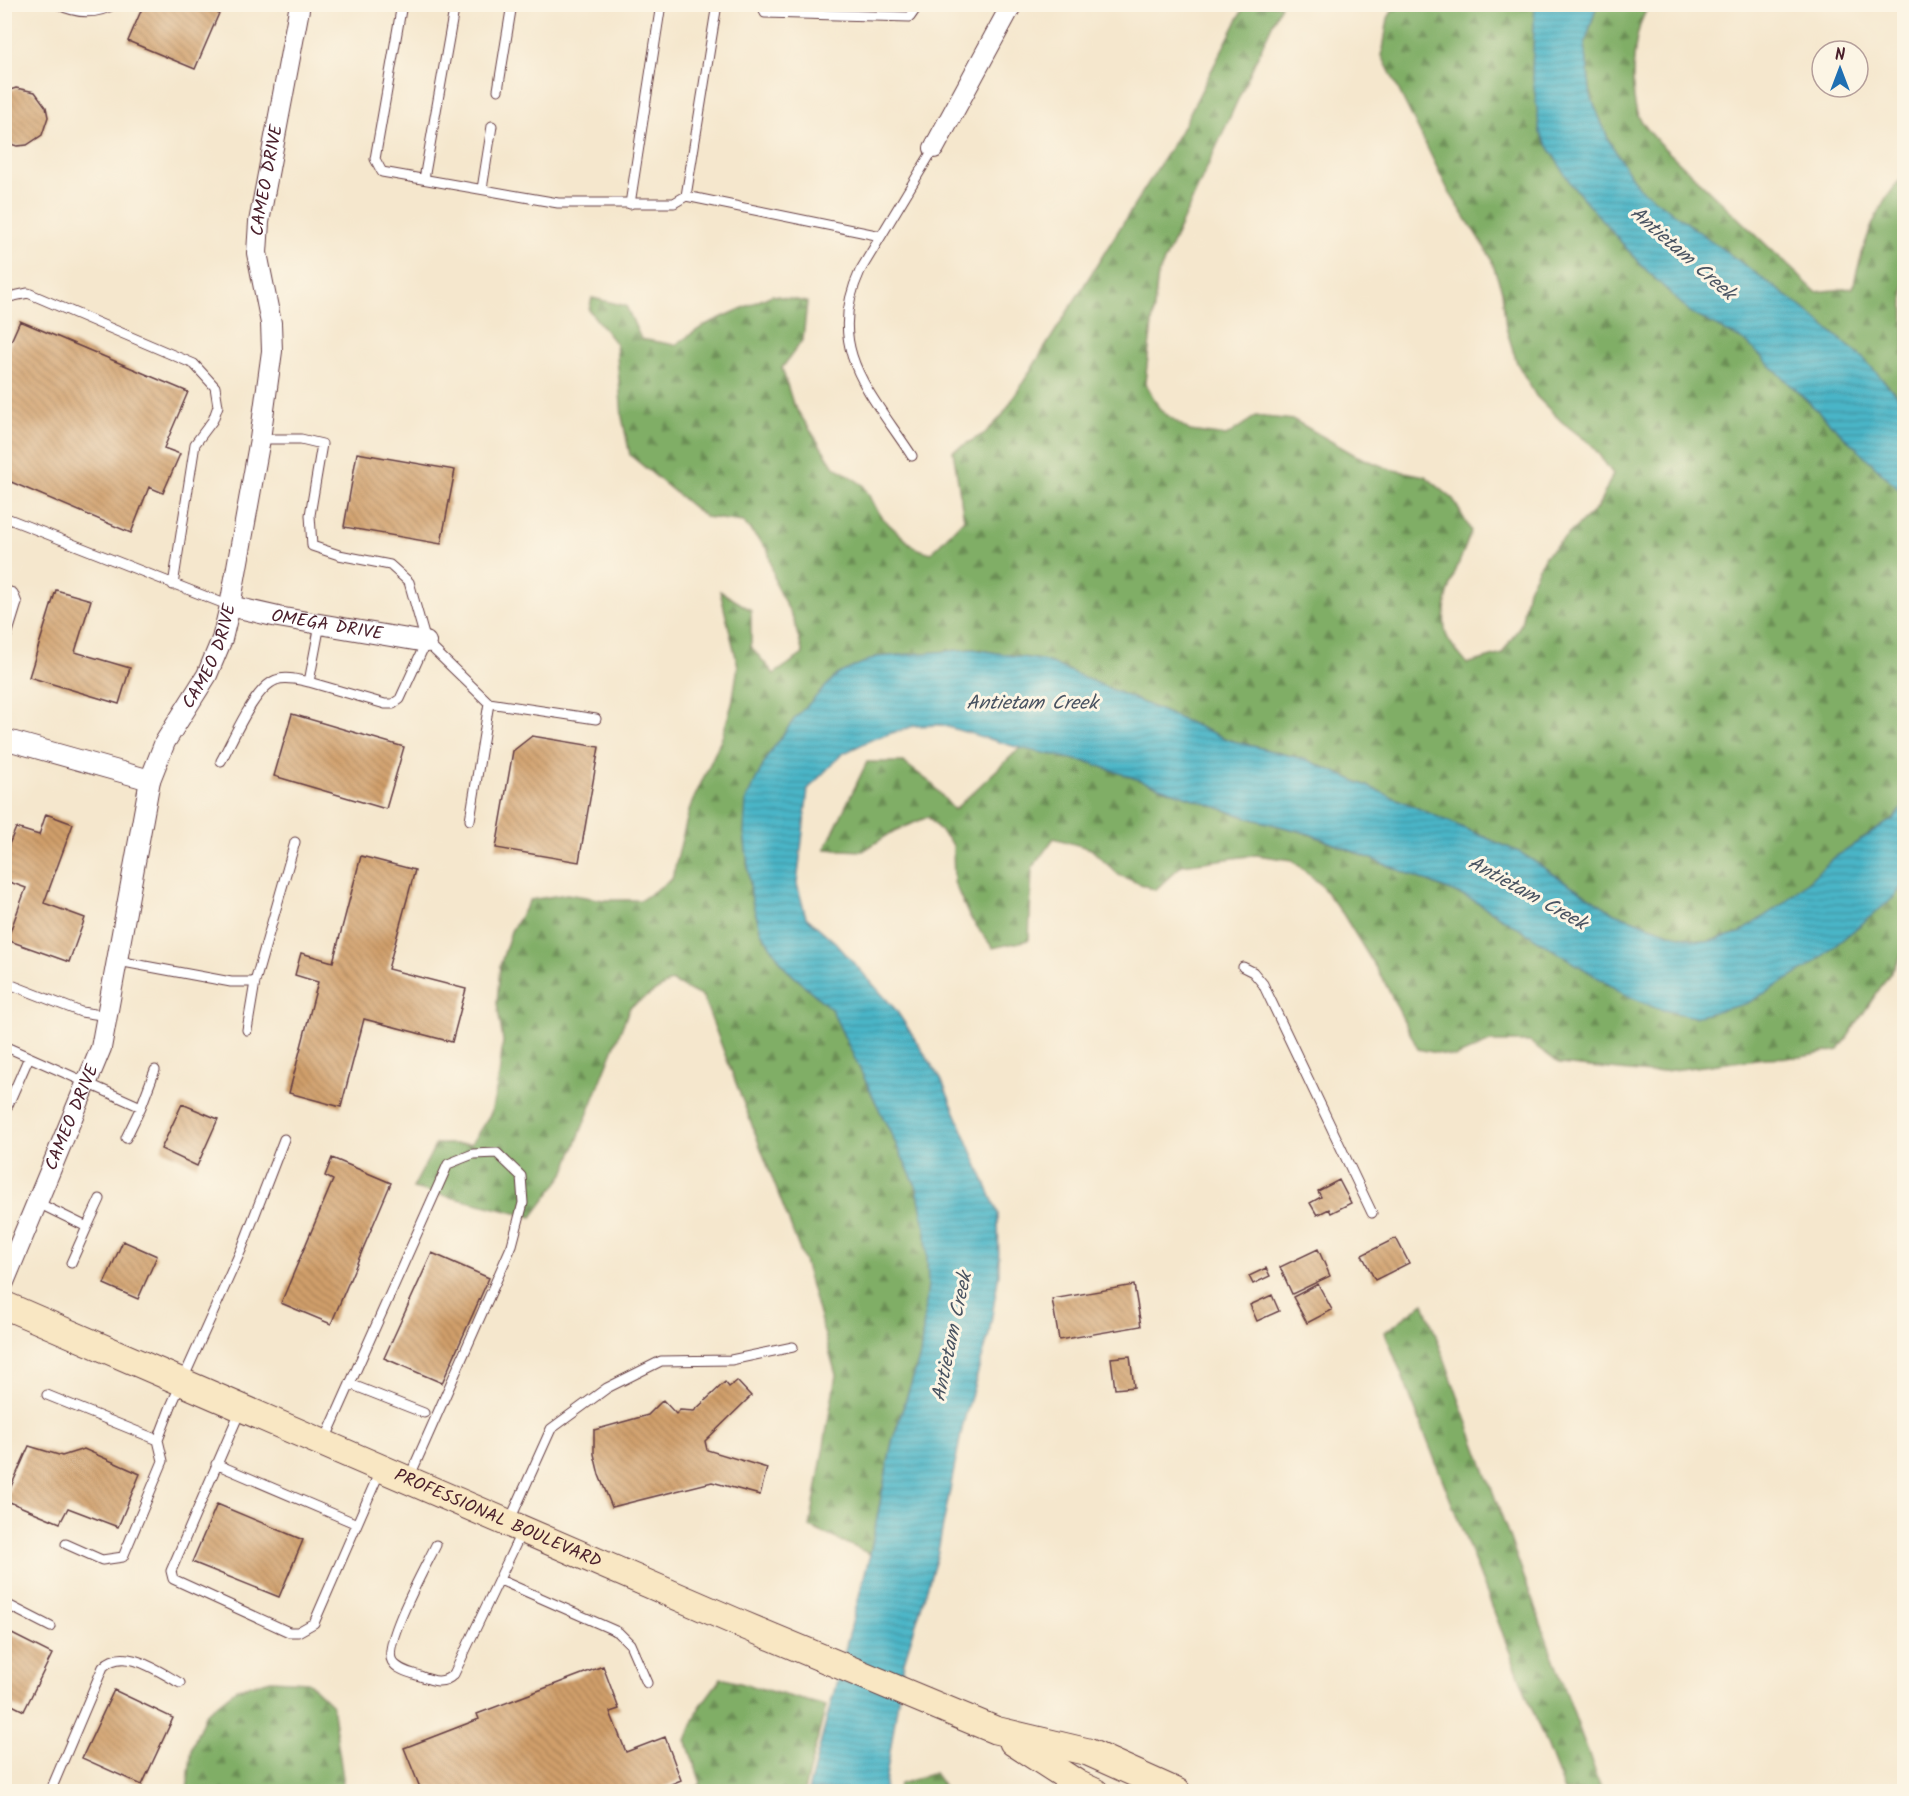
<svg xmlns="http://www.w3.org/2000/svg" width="1909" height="1796" font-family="Kalam,sans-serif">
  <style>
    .forest { fill: url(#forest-firs); stroke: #656648; stroke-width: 1.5 }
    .water { fill: url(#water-rules); stroke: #4a6a79; stroke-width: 1.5 }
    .building { fill: url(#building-back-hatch) }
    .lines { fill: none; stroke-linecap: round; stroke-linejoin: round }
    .lane-casing { stroke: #643d43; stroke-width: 11 }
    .street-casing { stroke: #643d43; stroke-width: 22 }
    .secondary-casing { stroke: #643d43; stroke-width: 29 }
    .lane { stroke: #fff; stroke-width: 9 }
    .street { stroke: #fff; stroke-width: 20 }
    .secondary { stroke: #f9e7c3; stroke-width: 27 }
    .labels { text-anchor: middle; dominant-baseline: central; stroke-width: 6; stroke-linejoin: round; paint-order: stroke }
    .street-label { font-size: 18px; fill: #4a1f2b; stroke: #fcf5e5 }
    .water-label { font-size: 20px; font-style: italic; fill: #4a5462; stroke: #fcf5e5 }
  </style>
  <defs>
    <pattern id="forest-firs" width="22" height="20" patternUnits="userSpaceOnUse" patternTransform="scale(1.5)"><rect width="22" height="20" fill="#80ae66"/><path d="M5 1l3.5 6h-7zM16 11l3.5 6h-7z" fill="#6b8d54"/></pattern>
    <pattern id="water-rules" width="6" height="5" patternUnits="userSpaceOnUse" patternTransform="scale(1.5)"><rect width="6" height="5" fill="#4ab5c7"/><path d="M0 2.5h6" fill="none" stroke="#4093a2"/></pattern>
    <pattern id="building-back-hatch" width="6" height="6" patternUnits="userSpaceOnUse" patternTransform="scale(1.5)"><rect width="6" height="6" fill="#d09f6a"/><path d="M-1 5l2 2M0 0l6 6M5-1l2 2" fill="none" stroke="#ab8157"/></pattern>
  </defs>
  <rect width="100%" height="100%" fill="#fcf5e5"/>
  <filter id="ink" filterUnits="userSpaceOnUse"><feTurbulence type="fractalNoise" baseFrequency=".0167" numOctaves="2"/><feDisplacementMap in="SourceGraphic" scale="12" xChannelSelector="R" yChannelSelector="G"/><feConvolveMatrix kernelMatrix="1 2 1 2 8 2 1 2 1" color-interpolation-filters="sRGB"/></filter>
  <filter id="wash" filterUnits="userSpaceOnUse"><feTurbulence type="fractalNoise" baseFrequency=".008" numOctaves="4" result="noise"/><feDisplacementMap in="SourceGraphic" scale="24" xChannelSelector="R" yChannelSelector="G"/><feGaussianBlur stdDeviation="1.35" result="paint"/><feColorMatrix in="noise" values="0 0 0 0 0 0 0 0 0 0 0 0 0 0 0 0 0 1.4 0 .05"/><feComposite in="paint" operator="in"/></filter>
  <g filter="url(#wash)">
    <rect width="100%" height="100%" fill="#f5e7cd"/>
    <!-- forest -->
    <path class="forest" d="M 1245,5 L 1281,5 L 1158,275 L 1145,382 L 1160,410 L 1190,431 L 1226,436 L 1256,416 L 1294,420 L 1355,455 L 1389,469 L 1425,476 L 1453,499 L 1471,531 C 1461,563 1438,600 1446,634 C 1449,644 1461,656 1467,664 L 1502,654 L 1521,624 L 1528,589 L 1545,556 L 1598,507 L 1613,474 L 1592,445 L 1562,422 L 1536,396 L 1517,363 L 1506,328 L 1502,291 L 1490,256 L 1449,192 L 1382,56 L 1388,18 L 1396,5 L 1535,5 L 1532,72 L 1571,184 L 1640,264 L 1691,313 L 1745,341 L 1904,494 L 1904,806 L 1893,819 L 1836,856 L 1784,903 L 1739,933 L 1707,942 L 1674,935 L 1614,913 L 1521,853 L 1307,760 L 1229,740 L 1046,661 L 973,649 L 876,657 L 744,832 L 752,901 L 761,932 L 786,969 L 831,1009 L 917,1188 L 926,1233 L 928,1284 L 920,1356 L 892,1442 L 870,1554 L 810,1527 L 836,1375 L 804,1261 L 703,997 L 671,981 L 630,1007 L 564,1174 L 532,1217 L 413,1188 L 436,1144 L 471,1144 L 491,1113 L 499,1077 L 503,1041 L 497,1003 L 500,966 L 511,931 L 530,900 L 567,894 L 604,900 L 641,900 L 672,879 L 690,807 L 721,740 L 732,704 L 738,666 L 720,591 L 751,610 L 751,647 L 774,674 L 803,654 L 793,618 L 776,586 L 768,550 L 743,522 L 705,517 L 630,455 L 622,417 L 616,344 L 589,310 L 592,298 L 626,306 L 641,339 L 675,345 L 705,325 L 772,295 L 807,302 L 803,339 L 782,368 L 793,404 L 833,465 L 863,485 L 881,517 L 915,548 L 931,553 L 964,519 L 953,451 L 984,434 L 1002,416 L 1179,134 Z
      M 1597,5 L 1650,5 C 1633,26 1629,87 1637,113 C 1640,123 1653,135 1659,143 L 1816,292 L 1853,288 C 1862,248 1875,205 1904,176 L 1904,403 L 1864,359 L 1803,308 L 1638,187 L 1609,141 L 1591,97 L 1585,44 Z
      M 1020,748 L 1091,763 L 1245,817 L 1309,834 L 1473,900 L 1626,995 L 1809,967 L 1892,899 L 1904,885 L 1904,952 L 1839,1050 L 1801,1057 L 1764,1058 L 1650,1073 L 1560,1064 L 1530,1042 L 1490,1042 L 1456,1057 L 1418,1049 L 1384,981 L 1343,914 L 1320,884 L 1292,860 L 1256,855 L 1182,865 L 1155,890 L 1119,875 L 1091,849 L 1054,838 L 1032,868 L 1029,940 L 993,948 L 969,916 L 954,882 L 953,845 L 928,817 L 894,831 L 863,851 L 825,849 L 867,762 L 903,762 L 931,783 L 954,810 Z
      M 1424,1303 L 1602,1791 L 1564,1791 L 1385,1332 Z
      M 721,1678 L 826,1706 L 804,1791 L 695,1791 L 701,1783 L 686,1740 L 699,1708 Z
      M 271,1680 L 308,1682 L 332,1705 L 343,1778 L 342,1791 L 187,1791 L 192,1747 L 206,1713 L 236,1689 Z
      M 934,1773 L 947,1791 L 897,1791 L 900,1784 Z"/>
    <!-- water -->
    <path class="water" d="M 1535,4 L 1597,5 L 1585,44 L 1591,97 L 1609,141 L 1638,187 L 1803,308 L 1864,359 L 1904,403 L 1904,494 L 1745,341 L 1691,313 L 1640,264 L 1571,184 L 1540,133 L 1532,72 Z
      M 973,649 L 1046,661 L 1229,740 L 1307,760 L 1521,853 L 1614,913 L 1675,935 L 1707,942 L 1739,933 L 1784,903 L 1836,856 L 1893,819 L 1904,806 L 1904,885 L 1892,899 L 1809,967 L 1748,1003 L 1694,1017 L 1658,1009 L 1626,995 L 1473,900 L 1310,834 L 1245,817 L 1091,763 L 1020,748 L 941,725 L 914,726 L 873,739 L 842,754 L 808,789 L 797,884 L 806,917 L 835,942 L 896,1010 L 941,1079 L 998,1213 L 999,1273 L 989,1334 L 963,1424 L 937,1556 L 904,1662 L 884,1791 L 808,1791 L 870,1554 L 892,1442 L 920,1356 L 928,1284 L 926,1233 L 917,1188 L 831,1009 L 786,969 L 761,932 L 752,901 L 744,832 L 746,799 L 769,754 L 795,718 L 838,674 L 876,657 Z"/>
    <g id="blocks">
      <!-- building -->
      <path class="building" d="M 144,4 L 223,4 L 195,69 L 128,41 Z
        M 16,88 L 35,92 L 46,107 L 48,117 L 42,135 L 27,145 L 17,146 L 4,142 L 4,92 Z
        M 20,321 L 188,392 L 164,448 L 180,454 L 163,493 L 149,487 L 131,533 L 4,479 L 4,357 Z
        M 357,453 L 455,470 L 441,544 L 344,527 Z
        M 56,590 L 91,600 L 75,652 L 130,668 L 119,704 L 29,677 Z
        M 292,714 L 404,747 L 386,809 L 274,776 Z
        M 532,736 L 599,747 L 579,862 L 496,848 L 513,751 Z
        M 46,814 L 73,824 L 44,903 L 85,918 L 69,962 L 7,940 L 26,888 L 4,880 L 4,856 L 16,828 L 39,835 Z
        M 361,856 L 415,870 L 388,969 L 466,989 L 452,1042 L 364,1019 L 341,1107 L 289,1093 L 318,982 L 295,975 L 301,953 L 333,962 Z
        M 182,1104 L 218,1119 L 197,1166 L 161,1149 Z
        M 332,1158 L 391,1183 L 331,1324 L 281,1303 L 333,1180 L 325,1176 Z
        M 1339,1180 L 1351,1203 L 1331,1213 L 1329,1209 L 1317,1215 L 1310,1203 L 1321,1197 L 1318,1191 Z
        M 1396,1238 L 1409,1263 L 1375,1280 L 1362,1255 Z
        M 123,1241 L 157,1256 L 138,1299 L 104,1284 Z
        M 1318,1249 L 1330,1276 L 1292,1294 L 1280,1267 Z
        M 432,1253 L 489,1278 L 442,1383 L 384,1358 Z
        M 1266,1268 L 1270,1276 L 1253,1284 L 1249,1276 Z
        M 1318,1284 L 1332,1310 L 1307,1323 L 1293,1297 Z
        M 1134,1285 L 1141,1326 L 1059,1340 L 1052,1299 Z
        M 1272,1295 L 1279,1311 L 1257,1321 L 1250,1305 Z
        M 1130,1356 L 1134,1387 L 1115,1389 L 1111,1358 Z
        M 737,1381 L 751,1396 L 705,1441 L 707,1450 L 767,1468 L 760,1495 L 712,1482 L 612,1507 L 599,1475 L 594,1454 L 594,1430 L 648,1415 L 663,1400 L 676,1414 L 680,1410 L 694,1411 L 725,1382 L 729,1387 Z
        M 29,1446 L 62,1456 L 84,1449 L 140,1474 L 118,1527 L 68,1508 L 60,1523 L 5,1500 Z
        M 217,1504 L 303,1540 L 279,1597 L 192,1562 Z
        M 4,1630 L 52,1654 L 24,1711 L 4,1701 Z
        M 603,1666 L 619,1709 L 610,1712 L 626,1752 L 665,1737 L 681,1780 L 652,1792 L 433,1792 L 431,1787 L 421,1790 L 404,1748 L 479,1719 L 477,1714 Z
        M 114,1690 L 173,1718 L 142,1785 L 82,1758 Z"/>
    </g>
  </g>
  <g filter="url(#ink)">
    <use href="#blocks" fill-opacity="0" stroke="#643d43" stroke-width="1.5"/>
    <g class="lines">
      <!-- lane casing -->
      <g class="lane-casing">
        <path id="lane" d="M 57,4 C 77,14 96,15 115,4
          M 402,4 L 375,159 L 382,172 L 558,203 L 674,203 L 686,196 L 717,4
          M 762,4 L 765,13 L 910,17 L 919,4
          M 498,90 L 512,4
          M 424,179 L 455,4
          M 482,189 L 492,126
          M 686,196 L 881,236
          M 630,204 L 661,4
          M 4,298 L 28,293 L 194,364 L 215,387 L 218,406 L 213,420 L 195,444 L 173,585
          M 260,439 L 301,439 L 322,444 L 310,515 L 312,546 L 339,555 L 390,565 L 409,582 L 426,642 L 489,703 L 470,820
          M 912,456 C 871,393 824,349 860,271 L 934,148
          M 4,517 L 230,606
          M 4,590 L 13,593 L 17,603 L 4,645
          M 320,624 L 309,682 L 385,704 L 393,704 L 400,699 L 426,642
          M 489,703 L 596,719
          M 221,761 C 233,740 254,688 276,680 C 286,676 299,680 309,682
          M 118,961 L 231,982 L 255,982 L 295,842
          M 1243,967 L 1253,972 L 1263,984 L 1372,1213
          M 4,982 L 81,1012 L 108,1016
          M 247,1030 L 255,982
          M 4,1046 L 29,1057 L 4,1114
          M 29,1057 L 141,1107 L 126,1138
          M 141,1107 L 155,1070
          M 38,1203 L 87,1227 L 71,1263
          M 87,1227 L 100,1199
          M 350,1384 L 424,1413
          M 47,1395 L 158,1440
          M 241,1409 L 171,1571 L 173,1579 L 289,1632 L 298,1632 L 314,1623 L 380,1471
          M 325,1440 L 448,1164 L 473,1154 L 497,1153 L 521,1176 L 523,1203 L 512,1245 L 409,1478
          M 216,1464 L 357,1524
          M 510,1520 L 551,1429 L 607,1388 L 661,1361 L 731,1360 L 793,1347
          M 66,1544 L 102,1560 L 123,1557 L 163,1461 L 158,1440 L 171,1406 L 242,1248 L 284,1139
          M 436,1545 C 427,1564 382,1644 392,1661 C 397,1670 411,1673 420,1676 C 433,1681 443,1685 454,1674 L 522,1531
          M 500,1580 L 618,1632 L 630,1644 L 647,1683
          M 4,1603 L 51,1627
          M 50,1792 L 103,1667 C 124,1645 159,1672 180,1683"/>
      </g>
      <!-- street casing -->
      <g class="street-casing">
        <g id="street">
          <path d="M 934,148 L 1012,4"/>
          <path id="s1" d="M 230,606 L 278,617 L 426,642"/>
          <path d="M 4,739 L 150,780"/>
          <path id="s2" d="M 4,1282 L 101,1048 L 150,780 L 165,742 L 207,675 L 222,639 L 230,606 L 260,439 L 272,351 L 271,323 L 257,253 L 259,222 L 300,4"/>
        </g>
      </g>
      <!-- secondary casing -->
      <g class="secondary-casing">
        <g id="secondary">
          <path id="s3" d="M 4,1305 L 741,1624 L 995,1730 L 1088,1752 L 1177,1792"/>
          <path d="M 1013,1742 L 1078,1784 L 1095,1792"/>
        </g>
      </g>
      <!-- lane -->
      <use href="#lane" class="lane"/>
      <!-- street -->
      <use href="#street" class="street"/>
      <!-- secondary -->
      <use href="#secondary" class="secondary"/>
    </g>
  </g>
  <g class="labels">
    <!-- street labels -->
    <g class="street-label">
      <text stroke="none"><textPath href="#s2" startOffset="1150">CAMEO DRIVE</textPath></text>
      <text stroke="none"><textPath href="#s1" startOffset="99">OMEGA DRIVE</textPath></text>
      <text stroke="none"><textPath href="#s2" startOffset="664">CAMEO DRIVE</textPath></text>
      <text stroke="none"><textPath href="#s2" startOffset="178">CAMEO DRIVE</textPath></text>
      <text stroke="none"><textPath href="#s3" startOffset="538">PROFESSIONAL BOULEVARD</textPath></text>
    </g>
    <!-- water labels -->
    <g class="water-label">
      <text transform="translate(1682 254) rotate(41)">Antietam Creek</text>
      <text x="1032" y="704">Antietam Creek</text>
      <text transform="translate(1527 894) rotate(29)">Antietam Creek</text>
      <text transform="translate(953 1337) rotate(-78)">Antietam Creek</text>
    </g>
  </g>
  <!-- margin -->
  <rect width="1909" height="1796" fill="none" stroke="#fcf5e5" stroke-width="24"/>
  <!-- north arrow -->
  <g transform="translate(1840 69)"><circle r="28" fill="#fcf5e5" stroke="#b59f9b" stroke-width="1.5"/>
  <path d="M0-4.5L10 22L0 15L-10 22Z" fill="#1f6fb2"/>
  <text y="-9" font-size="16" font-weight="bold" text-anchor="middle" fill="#4a1f2b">N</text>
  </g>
</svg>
